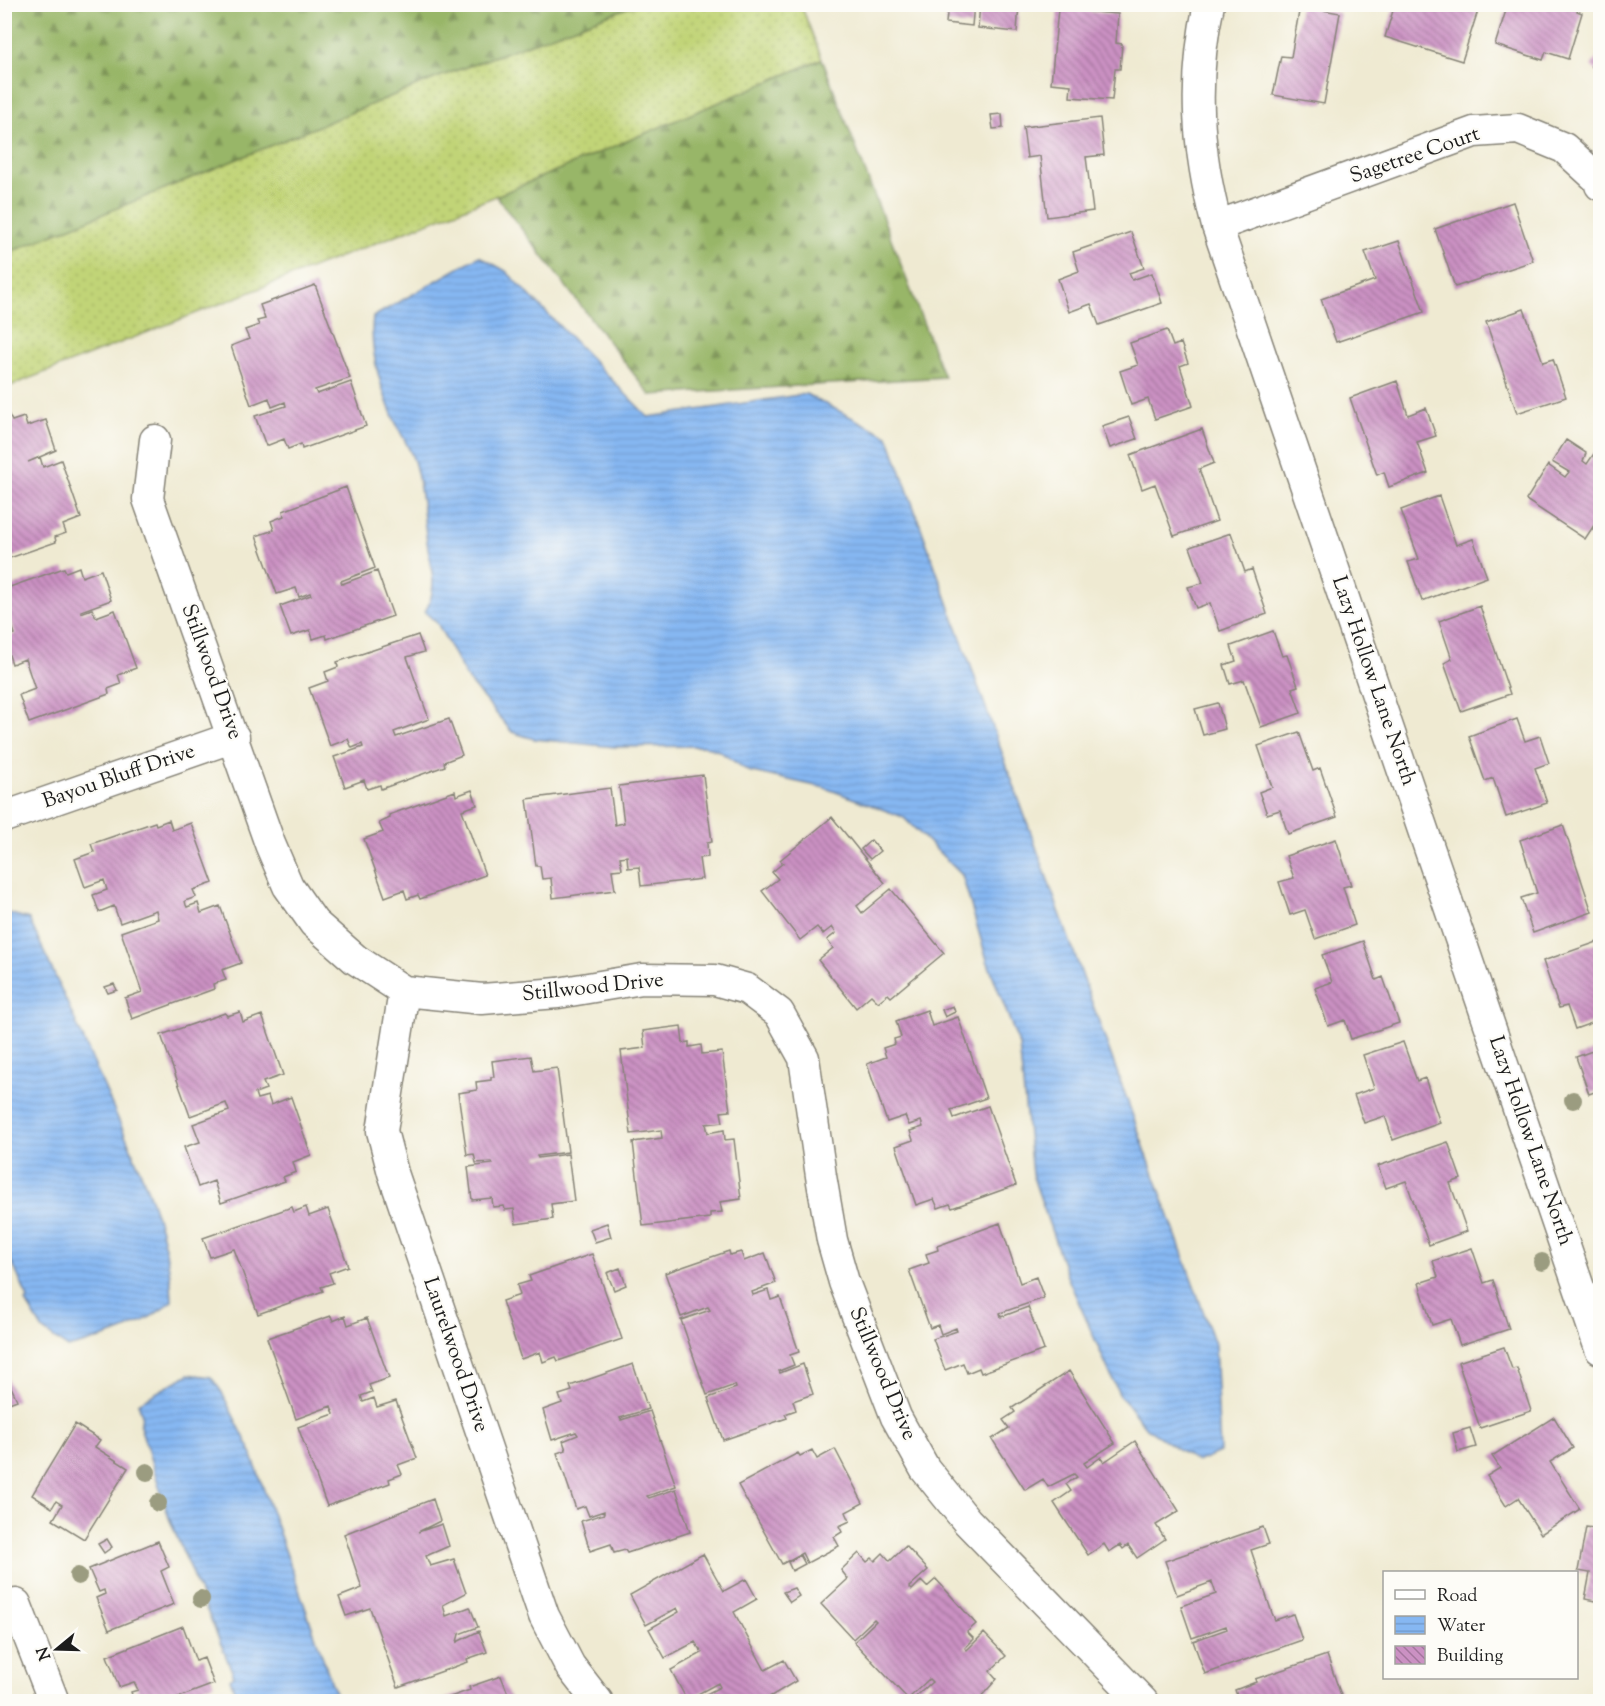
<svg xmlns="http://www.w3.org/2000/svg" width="1605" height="1706" font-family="'Sorts Mill Goudy',serif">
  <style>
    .grass { fill: url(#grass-dots); stroke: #6e784a; stroke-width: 1.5 }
    .forest { fill: url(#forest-firs); stroke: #5a6942; stroke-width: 1.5 }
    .water { fill: url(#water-rules); stroke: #516a87; stroke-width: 1.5 }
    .building { fill: url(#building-back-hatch) }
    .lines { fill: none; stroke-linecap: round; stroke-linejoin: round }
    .minor-casing { stroke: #868377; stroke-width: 33 }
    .minor { stroke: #fff; stroke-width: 30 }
    .tree { fill: #9b9c80 }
    .labels { text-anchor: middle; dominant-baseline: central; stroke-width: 4.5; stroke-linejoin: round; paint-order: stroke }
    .street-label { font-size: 21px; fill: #1c1c1c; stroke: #fdfcf7 }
  </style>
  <defs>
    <pattern id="grass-dots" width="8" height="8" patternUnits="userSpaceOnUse" patternTransform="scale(1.5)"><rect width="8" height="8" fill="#c1d477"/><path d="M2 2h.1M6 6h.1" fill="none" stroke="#a5b566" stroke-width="1.8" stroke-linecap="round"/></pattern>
    <pattern id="forest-firs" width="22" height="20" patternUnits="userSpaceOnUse" patternTransform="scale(1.5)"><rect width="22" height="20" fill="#98b668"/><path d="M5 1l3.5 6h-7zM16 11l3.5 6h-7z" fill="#7b9355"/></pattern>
    <pattern id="water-rules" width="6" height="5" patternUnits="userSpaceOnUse" patternTransform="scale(1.5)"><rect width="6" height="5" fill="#86b7f2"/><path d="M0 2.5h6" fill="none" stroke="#739dcf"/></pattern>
    <pattern id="building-back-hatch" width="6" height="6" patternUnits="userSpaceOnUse" patternTransform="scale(1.5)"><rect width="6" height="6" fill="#cb91c3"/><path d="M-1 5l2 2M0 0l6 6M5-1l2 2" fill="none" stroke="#a4769e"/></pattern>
  </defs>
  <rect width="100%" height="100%" fill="#fdfcf7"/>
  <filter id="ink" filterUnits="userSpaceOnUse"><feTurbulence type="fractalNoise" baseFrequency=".0167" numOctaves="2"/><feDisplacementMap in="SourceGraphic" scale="12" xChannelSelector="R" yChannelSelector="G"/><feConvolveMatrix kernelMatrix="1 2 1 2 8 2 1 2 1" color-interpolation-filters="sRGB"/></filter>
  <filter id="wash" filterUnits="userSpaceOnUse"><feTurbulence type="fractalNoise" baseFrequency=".008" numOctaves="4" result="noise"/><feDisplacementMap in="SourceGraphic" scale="24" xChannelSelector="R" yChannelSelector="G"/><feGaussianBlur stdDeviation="1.35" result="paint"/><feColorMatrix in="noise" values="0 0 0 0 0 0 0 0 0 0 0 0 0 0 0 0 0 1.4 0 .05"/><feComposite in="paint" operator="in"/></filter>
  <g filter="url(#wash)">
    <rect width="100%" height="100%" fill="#efead2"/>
    <!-- grass -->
    <path class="grass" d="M 635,5 L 801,5 L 822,59 L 496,196 L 5,388 L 5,254 L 436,78 Z"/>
    <!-- forest -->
    <path class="forest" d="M 5,4 L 635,4 L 635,5 L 436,78 L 5,254 Z
      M 822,59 L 944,377 L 650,395 L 496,196 Z"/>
    <!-- water -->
    <path class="water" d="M 479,256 L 506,271 L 648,417 L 806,394 L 888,436 L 1215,1344 L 1220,1452 L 1197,1462 L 1146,1428 L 1119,1394 L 1067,1276 L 1032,1174 L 1019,1045 L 987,960 L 962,875 L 903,817 L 825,788 L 748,771 L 719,751 L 704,746 L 615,747 L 534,739 L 512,732 L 468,680 L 437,623 L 425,612 C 439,587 431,569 427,542 C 423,515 422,487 414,461 C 409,446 400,433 394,419 C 381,389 369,350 373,317 Z
      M 4,912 L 29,919 C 57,979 83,1038 109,1098 C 137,1163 170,1229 172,1301 C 144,1327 103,1338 68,1348 L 43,1330 L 26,1302 L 28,1299 L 5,1246 Z
      M 189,1374 L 211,1377 L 221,1391 L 249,1447 L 338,1701 L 238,1701 L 230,1679 L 234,1676 L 169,1518 L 140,1426 L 142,1415 L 138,1403 Z"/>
    <g id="blocks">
      <!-- building -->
      <path class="building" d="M 948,4 L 974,4 L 972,26 L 946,23 Z
        M 980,4 L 1019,4 L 1017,32 L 978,28 Z
        M 1395,4 L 1480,4 L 1462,61 L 1385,37 Z
        M 1508,4 L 1579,4 L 1577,11 L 1582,13 L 1568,59 L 1546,52 L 1543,60 L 1495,45 Z
        M 1300,6 L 1340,13 L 1324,104 L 1273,95 L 1281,56 L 1291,57 Z
        M 1058,9 L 1118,14 L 1116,43 L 1122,44 L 1120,69 L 1115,69 L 1112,100 L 1070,97 L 1071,85 L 1051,83 Z
        M 1600,54 L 1600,74 L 1591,66 Z
        M 1002,114 L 1003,128 L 993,129 L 991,115 Z
        M 1100,118 L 1104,155 L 1086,157 L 1093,211 L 1047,217 L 1040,156 L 1027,158 L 1023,127 Z
        M 1513,202 L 1533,261 L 1455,287 L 1435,229 Z
        M 1131,232 L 1144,268 L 1129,273 L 1132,280 L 1152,273 L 1162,303 L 1099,325 L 1091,304 L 1069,312 L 1058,279 L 1079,271 L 1073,252 Z
        M 1399,241 L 1424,312 L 1336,342 L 1321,299 L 1375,280 L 1365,252 Z
        M 315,285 L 350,378 L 315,390 L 317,394 L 351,382 L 366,426 L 302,449 L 301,444 L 288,449 L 284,439 L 266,446 L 255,416 L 286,406 L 285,402 L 272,407 L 269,398 L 251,405 L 231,346 L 249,339 L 245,330 L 259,325 L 257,321 L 265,319 L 260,305 Z
        M 1524,309 L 1543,362 L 1553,359 L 1566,397 L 1517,413 L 1486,322 Z
        M 1167,330 L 1173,346 L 1181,343 L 1188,363 L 1180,366 L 1193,406 L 1155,419 L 1148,399 L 1131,405 L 1120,371 L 1138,365 L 1130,343 Z
        M 1397,381 L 1408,415 L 1426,408 L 1436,436 L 1417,442 L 1428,473 L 1389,487 L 1384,472 L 1377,475 L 1350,398 Z
        M 4,405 L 12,421 L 24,417 L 27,426 L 46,420 L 56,450 L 28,462 L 40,457 L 43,467 L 61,460 L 81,518 L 63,525 L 66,533 L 55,537 L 56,542 L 4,560 Z
        M 1129,417 L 1137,439 L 1110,448 L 1102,426 Z
        M 1202,429 L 1214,463 L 1199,469 L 1217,521 L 1174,536 L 1155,484 L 1142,489 L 1130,455 Z
        M 1566,440 L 1586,453 L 1583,461 L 1587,464 L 1600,445 L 1600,516 L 1585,539 L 1526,500 L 1548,465 L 1565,477 L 1569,472 L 1552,462 Z
        M 346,487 L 375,568 L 341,581 L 342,584 L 377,571 L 393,616 L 327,639 L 326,635 L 313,639 L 310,630 L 291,636 L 280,606 L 311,595 L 310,593 L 299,597 L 296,588 L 277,594 L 256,536 L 274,530 L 271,521 L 284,516 L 283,511 Z
        M 1439,496 L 1456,545 L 1473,539 L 1487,577 L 1422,601 L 1408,562 L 1419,559 L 1401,510 Z
        M 1600,519 L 1600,535 L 1593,530 Z
        M 1231,533 L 1245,572 L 1252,569 L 1267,614 L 1220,631 L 1210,603 L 1196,608 L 1188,587 L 1203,583 L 1190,547 Z
        M 79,567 L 82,577 L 101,570 L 111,600 L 81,611 L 81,613 L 92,609 L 96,617 L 115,610 L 136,668 L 118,675 L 121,684 L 108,689 L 109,694 L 29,723 L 19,695 L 35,689 L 25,659 L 12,664 L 5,643 L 5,637 L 15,634 L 8,615 L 4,617 L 4,589 L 64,568 L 66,572 Z
        M 1480,606 L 1510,694 L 1461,711 L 1444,663 L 1452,659 L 1439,621 Z
        M 1273,631 L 1282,656 L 1287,655 L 1298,686 L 1292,688 L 1301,713 L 1261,727 L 1244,680 L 1230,684 L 1224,665 L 1236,661 L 1231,646 Z
        M 418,635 L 424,652 L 407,657 L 429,719 L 394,732 L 396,737 L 449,719 L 462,755 L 444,762 L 445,766 L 381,789 L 380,785 L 367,789 L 364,780 L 345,787 L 334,757 L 363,747 L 362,744 L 352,748 L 348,739 L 330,746 L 309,688 L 328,681 L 325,672 L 338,667 L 337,662 Z
        M 1218,703 L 1225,729 L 1203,735 L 1195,709 Z
        M 1517,719 L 1525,741 L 1540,736 L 1549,763 L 1535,768 L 1547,803 L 1506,817 L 1493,778 L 1485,781 L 1469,736 Z
        M 1299,732 L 1313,771 L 1320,768 L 1337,817 L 1288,834 L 1280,810 L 1267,814 L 1259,792 L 1272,787 L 1258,746 Z
        M 703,775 L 712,842 L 707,843 L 708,857 L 699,858 L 702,879 L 641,886 L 639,867 L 628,868 L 627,856 L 620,857 L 622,869 L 612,870 L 615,890 L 553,898 L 551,878 L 542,879 L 540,866 L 536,866 L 527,799 L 610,788 L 615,825 L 619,824 L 624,823 L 619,786 Z
        M 472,790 L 477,805 L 462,810 L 485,875 L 420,899 L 418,895 L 407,899 L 404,890 L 385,897 L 364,839 L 383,832 L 379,823 L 390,818 L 389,815 L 455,791 L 456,796 Z
        M 832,817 L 885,883 L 857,906 L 862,913 L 891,889 L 944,953 L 891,997 L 888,994 L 878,1002 L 871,995 L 856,1008 L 818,960 L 833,948 L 827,940 L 836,933 L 832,927 L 823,934 L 817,927 L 800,940 L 762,891 L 778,879 L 772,872 L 783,863 L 780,860 Z
        M 169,820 L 172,830 L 191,823 L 213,883 L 193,890 L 196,897 L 185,901 L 186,905 L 187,907 L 198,903 L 201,913 L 220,906 L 241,963 L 222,970 L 226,980 L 213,984 L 214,989 L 132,1019 L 125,998 L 142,992 L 121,932 L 158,919 L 156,910 L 120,923 L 114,906 L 99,912 L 93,895 L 107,890 L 104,880 L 85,887 L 75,859 L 94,852 L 91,844 L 155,822 L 156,825 Z
        M 1563,825 L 1592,912 L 1533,933 L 1521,898 L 1537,893 L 1520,840 Z
        M 1336,839 L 1351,885 L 1343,887 L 1355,925 L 1315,939 L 1305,910 L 1290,915 L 1279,882 L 1294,878 L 1286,856 Z
        M 871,840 L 880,851 L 870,859 L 861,849 Z
        M 1363,941 L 1376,980 L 1383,977 L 1399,1023 L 1351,1039 L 1345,1020 L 1328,1026 L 1315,988 L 1332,982 L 1322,955 Z
        M 1600,941 L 1600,1020 L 1575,1029 L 1567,1006 L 1559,1008 L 1543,961 Z
        M 114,984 L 117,990 L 108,993 L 105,987 Z
        M 953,1006 L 955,1012 L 945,1017 L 942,1010 Z
        M 927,1010 L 932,1026 L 958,1017 L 986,1098 L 951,1110 L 954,1118 L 988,1106 L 1016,1185 L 952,1208 L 950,1204 L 938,1208 L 934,1199 L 916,1205 L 896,1146 L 913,1140 L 910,1131 L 923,1127 L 921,1121 L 909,1125 L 905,1116 L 887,1122 L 867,1064 L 886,1057 L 883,1048 L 895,1044 L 894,1039 L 901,1037 L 896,1021 Z
        M 240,1012 L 243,1022 L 262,1015 L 283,1075 L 263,1082 L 266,1089 L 255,1093 L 257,1099 L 268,1096 L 271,1105 L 291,1097 L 311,1155 L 293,1162 L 296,1172 L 283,1177 L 285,1181 L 221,1203 L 214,1181 L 198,1187 L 184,1147 L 200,1142 L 193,1124 L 229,1111 L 226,1103 L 190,1116 L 161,1035 L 225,1013 L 227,1016 Z
        M 681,1026 L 683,1043 L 689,1042 L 689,1047 L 701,1045 L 702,1054 L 722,1052 L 730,1111 L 721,1112 L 723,1122 L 706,1124 L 708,1133 L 724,1130 L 725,1140 L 734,1139 L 741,1199 L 720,1202 L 722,1212 L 710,1213 L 710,1218 L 643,1226 L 633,1142 L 662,1138 L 661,1130 L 631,1134 L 621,1051 L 645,1048 L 643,1031 Z
        M 1403,1042 L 1417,1081 L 1425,1078 L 1440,1123 L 1393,1140 L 1385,1116 L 1364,1123 L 1354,1095 L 1374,1088 L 1363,1055 Z
        M 1600,1048 L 1600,1090 L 1589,1094 L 1576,1057 Z
        M 531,1056 L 534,1071 L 557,1068 L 568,1152 L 537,1156 L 538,1158 L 568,1154 L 574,1201 L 551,1204 L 553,1219 L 516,1224 L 514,1209 L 505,1210 L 504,1206 L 493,1207 L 492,1198 L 472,1200 L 468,1167 L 493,1164 L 492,1162 L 476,1163 L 474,1154 L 467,1155 L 458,1093 L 477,1090 L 476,1082 L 491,1080 L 491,1077 L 494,1077 L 492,1061 Z
        M 1448,1142 L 1461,1179 L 1450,1183 L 1467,1231 L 1429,1245 L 1406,1181 L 1386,1188 L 1378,1166 Z
        M 292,1207 L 294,1212 L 306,1207 L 309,1216 L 328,1209 L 348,1266 L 329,1273 L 333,1283 L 321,1287 L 323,1291 L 258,1314 L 234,1249 L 210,1257 L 203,1238 Z
        M 607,1223 L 611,1237 L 595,1242 L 590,1229 Z
        M 1000,1223 L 1020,1283 L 1036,1277 L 1044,1298 L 1000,1313 L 1001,1317 L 1028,1307 L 1044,1350 L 981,1373 L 979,1368 L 967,1373 L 963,1363 L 945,1370 L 933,1339 L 957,1331 L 956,1328 L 941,1334 L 938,1325 L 930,1328 L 909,1270 L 929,1263 L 926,1254 L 938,1250 L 937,1246 Z
        M 1472,1248 L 1484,1283 L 1493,1280 L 1509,1329 L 1460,1345 L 1451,1319 L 1432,1325 L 1419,1283 L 1438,1277 L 1433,1261 Z
        M 729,1251 L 730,1255 L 741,1252 L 744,1261 L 765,1253 L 776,1283 L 752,1292 L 753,1295 L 768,1290 L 771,1300 L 780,1297 L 799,1352 L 790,1355 L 794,1365 L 779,1371 L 780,1373 L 803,1364 L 813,1394 L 793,1401 L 796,1410 L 785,1414 L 787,1418 L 723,1440 L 708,1398 L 736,1388 L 735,1385 L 707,1395 L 681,1320 L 710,1310 L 708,1307 L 681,1317 L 665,1273 Z
        M 592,1254 L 622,1339 L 558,1361 L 556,1357 L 543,1362 L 540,1352 L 521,1359 L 502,1301 L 520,1295 L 517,1285 L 531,1281 L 529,1276 Z
        M 620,1268 L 626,1285 L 614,1290 L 607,1273 Z
        M 331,1316 L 333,1321 L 345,1316 L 348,1325 L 367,1318 L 389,1378 L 369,1385 L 372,1392 L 361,1396 L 363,1402 L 374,1398 L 377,1407 L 396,1401 L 417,1458 L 398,1465 L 402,1474 L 389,1479 L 390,1483 L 327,1506 L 298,1427 L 334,1414 L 331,1406 L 296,1419 L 267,1338 Z
        M 1504,1347 L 1512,1369 L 1517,1368 L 1531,1411 L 1480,1428 L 1458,1362 Z
        M 633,1364 L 648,1409 L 620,1418 L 621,1420 L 650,1411 L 676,1486 L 647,1496 L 649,1498 L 676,1489 L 690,1532 L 627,1553 L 625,1550 L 614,1553 L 611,1544 L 590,1551 L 581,1521 L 604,1514 L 604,1511 L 589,1516 L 585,1506 L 576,1509 L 557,1453 L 566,1450 L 563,1441 L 578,1435 L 576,1432 L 552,1440 L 543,1410 L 562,1403 L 559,1395 L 572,1391 L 570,1386 Z
        M 4,1371 L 17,1400 L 4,1405 Z
        M 1069,1371 L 1115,1443 L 1084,1463 L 1087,1467 L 1101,1457 L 1104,1462 L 1135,1441 L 1179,1511 L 1156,1525 L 1165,1539 L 1137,1558 L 1128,1545 L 1123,1549 L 1120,1545 L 1109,1552 L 1104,1544 L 1088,1555 L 1054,1503 L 1071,1491 L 1066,1484 L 1077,1477 L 1074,1474 L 1048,1487 L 1043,1479 L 1025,1490 L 992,1439 L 1009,1428 L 1003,1420 L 1015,1412 L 1012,1408 Z
        M 1554,1417 L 1573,1448 L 1550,1462 L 1580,1509 L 1541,1534 L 1518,1498 L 1506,1506 L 1487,1476 L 1500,1468 L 1492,1456 Z
        M 75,1424 L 100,1440 L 95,1447 L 128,1468 L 84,1539 L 53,1520 L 62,1505 L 56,1501 L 52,1508 L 32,1495 Z
        M 1470,1428 L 1476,1447 L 1458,1452 L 1453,1433 Z
        M 835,1449 L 863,1503 L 846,1512 L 850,1521 L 839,1526 L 842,1532 L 834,1537 L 839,1546 L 807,1563 L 802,1553 L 782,1564 L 738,1485 L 798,1453 L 800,1456 L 812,1450 L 817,1459 Z
        M 433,1499 L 440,1521 L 418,1532 L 442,1524 L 449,1546 L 426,1556 L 430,1566 L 454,1559 L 466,1593 L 443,1605 L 446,1616 L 470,1607 L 478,1627 L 459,1634 L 457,1642 L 479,1631 L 487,1652 L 467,1659 L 468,1662 L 398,1687 L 370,1608 L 346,1616 L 339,1597 L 362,1588 L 344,1534 Z
        M 1263,1527 L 1269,1544 L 1251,1550 L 1272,1613 L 1275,1620 L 1293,1614 L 1302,1640 L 1205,1674 L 1193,1641 L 1227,1629 L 1226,1626 L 1192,1638 L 1181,1606 L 1216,1594 L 1212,1582 L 1177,1595 L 1165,1561 Z
        M 1586,1527 L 1600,1529 L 1600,1602 L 1585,1599 L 1590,1573 L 1578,1571 Z
        M 107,1539 L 112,1547 L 104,1553 L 98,1544 Z
        M 158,1541 L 169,1567 L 161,1571 L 174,1604 L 109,1630 L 96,1598 L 105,1594 L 104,1590 L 99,1592 L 89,1569 Z
        M 906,1546 L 928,1570 L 909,1587 L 912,1590 L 921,1581 L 927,1587 L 936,1579 L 976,1624 L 967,1632 L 974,1639 L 965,1648 L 967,1650 L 984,1633 L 1006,1656 L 990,1671 L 997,1679 L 977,1701 L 911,1701 L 932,1682 L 929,1679 L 908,1699 L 854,1642 L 876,1621 L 874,1619 L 853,1639 L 821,1604 L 848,1579 L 841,1570 L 859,1553 L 867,1562 L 872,1558 L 875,1561 L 883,1553 L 890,1561 Z
        M 703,1554 L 724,1591 L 746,1579 L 757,1599 L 734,1612 L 765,1670 L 784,1660 L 796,1681 L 763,1701 L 693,1701 L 720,1687 L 718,1683 L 687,1700 L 671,1670 L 702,1653 L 695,1642 L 665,1658 L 649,1629 L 679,1612 L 677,1608 L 646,1625 L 630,1595 Z
        M 800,1555 L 805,1564 L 792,1571 L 788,1562 Z
        M 794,1588 L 799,1596 L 790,1602 L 783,1592 Z
        M 183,1626 L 196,1661 L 204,1658 L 214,1684 L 169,1701 L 134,1701 L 131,1692 L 138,1690 L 134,1682 L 119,1687 L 107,1656 Z
        M 1327,1655 L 1343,1701 L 1239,1701 L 1235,1690 L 1256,1682 L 1255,1679 Z
        M 501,1676 L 511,1701 L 439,1701 L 470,1690 L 469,1687 Z"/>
    </g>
  </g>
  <g filter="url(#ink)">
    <use href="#blocks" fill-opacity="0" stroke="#868377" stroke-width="1.5"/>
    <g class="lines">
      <!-- minor casing -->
      <g class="minor-casing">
        <path id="minor" d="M 1209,4 C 1192,82 1197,150 1217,226 L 1600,1349
          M 1217,226 L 1474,132 L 1518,129 L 1564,148 L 1599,180 L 1600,185
          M 155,440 L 148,499 L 270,844 L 288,886 L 314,923 L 355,959 L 404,991 L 482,999 L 558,993 L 642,979 L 715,980 L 747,989 L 779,1013 L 804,1058 L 821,1176 L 832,1240 L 844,1282 L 896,1417 L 925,1469 L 967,1521 L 1143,1702
          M 4,817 L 234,737
          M 404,991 L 382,1131 L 393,1173 L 544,1616 L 570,1666 L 598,1702
          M 16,1604 L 54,1702"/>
      </g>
      <!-- minor -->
      <use href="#minor" class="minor"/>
    </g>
    <!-- trees -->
    <g class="tree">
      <circle cx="1573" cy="1100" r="9"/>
      <circle cx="1542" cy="1262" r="9"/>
      <circle cx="147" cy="1472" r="9"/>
      <circle cx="158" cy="1503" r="9"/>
      <circle cx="78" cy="1576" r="9"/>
      <circle cx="201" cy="1599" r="9"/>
    </g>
  </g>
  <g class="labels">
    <!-- street labels -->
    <g class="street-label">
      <text transform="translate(1415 156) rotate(-19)">Sagetree Court</text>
      <text transform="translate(211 672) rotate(70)">Stillwood Drive</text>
      <text transform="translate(1373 681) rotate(71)">Lazy Hollow Lane North</text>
      <text transform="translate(119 777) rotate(-19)">Bayou Bluff Drive</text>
      <text transform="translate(593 988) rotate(-6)">Stillwood Drive</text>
      <text transform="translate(1530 1141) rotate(71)">Lazy Hollow Lane North</text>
      <text transform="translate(455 1355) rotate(71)">Laurelwood Drive</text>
      <text transform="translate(882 1374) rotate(67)">Stillwood Drive</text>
    </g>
  </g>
  <!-- margin -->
  <rect width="1605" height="1706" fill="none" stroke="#fdfcf7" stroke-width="24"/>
  <!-- legend -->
  <rect x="1383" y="1571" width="195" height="108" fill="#fdfcf7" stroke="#a3a29f" stroke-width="1.5"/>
  <rect x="1395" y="1590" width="30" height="9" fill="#ffffff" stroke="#a3a29f" stroke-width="1.5"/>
  <text x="1437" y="1601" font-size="18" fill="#1c1c1c">Road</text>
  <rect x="1395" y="1616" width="30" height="18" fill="url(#water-rules)" stroke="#a3a29f" stroke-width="1.5"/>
  <text x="1437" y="1631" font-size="18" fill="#1c1c1c">Water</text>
  <rect x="1395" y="1646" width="30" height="18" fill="url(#building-back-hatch)" stroke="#a3a29f" stroke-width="1.5"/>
  <text x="1437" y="1661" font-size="18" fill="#1c1c1c">Building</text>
  <!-- north arrow -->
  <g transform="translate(57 1649) rotate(251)" stroke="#fdfcf7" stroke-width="4.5" paint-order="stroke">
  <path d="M0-4.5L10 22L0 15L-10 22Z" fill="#1c1c1c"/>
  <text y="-9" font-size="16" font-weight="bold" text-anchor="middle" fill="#1c1c1c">N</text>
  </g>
</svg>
